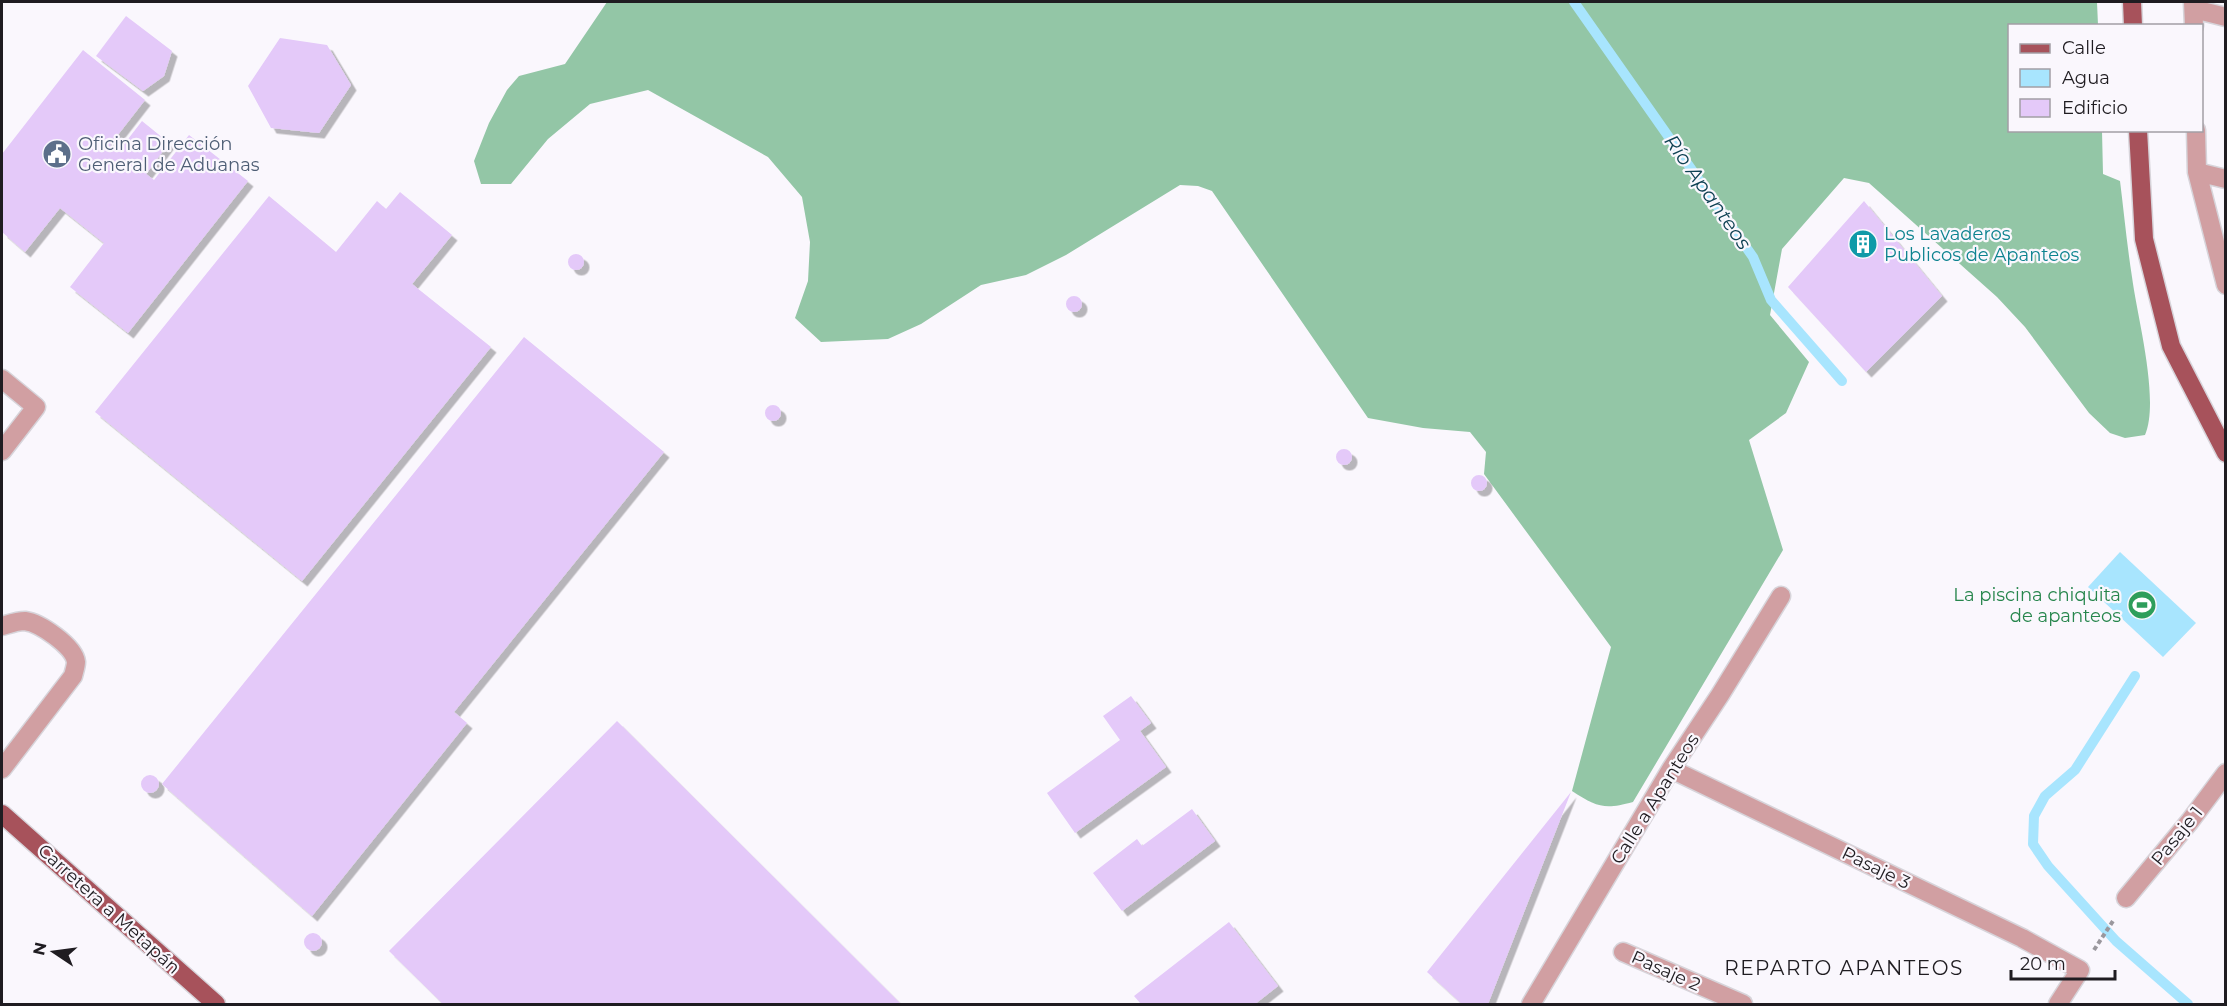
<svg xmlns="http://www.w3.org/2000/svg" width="2227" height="1006" font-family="Montserrat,sans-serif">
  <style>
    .forest { fill: #93c6a6 }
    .water { fill: #a8e5fe }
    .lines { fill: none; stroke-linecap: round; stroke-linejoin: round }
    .stream { stroke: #a8e5fe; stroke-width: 10 }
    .building { fill: #e4c9f9; filter: url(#shadow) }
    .minor-casing { stroke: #d7d4da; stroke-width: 21 }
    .major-casing { stroke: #d7d4da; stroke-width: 21 }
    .path { stroke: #9a979d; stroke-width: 4; stroke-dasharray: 4.5 3; stroke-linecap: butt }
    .minor { stroke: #d19fa2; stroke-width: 18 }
    .major { stroke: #a7525b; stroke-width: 18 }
    .labels { text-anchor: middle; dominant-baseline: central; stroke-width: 4.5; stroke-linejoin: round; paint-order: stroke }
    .service-label { font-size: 18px; fill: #4e5e75; stroke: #faf7fd; text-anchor: start }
    .culture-label { font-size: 18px; fill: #0d838f; stroke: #faf7fd; text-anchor: start }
    .leisure-label { font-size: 18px; fill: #27864d; stroke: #faf7fd; text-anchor: end }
    .street-label { font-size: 18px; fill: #1f1c21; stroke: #faf7fd }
    .water-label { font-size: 20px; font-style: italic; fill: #0f4254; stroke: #faf7fd }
    .neighbourhood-label { font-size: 20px; letter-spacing: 1.5px; fill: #1f1c21; stroke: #faf7fd }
  </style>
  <defs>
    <filter id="shadow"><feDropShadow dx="5.5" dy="5.5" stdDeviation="0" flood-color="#0004"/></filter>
  </defs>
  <rect width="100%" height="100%" fill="#faf7fd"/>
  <!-- forest -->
  <path class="forest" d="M 607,2 L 2097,2 L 2098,25 L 2010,26 L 2010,130 L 2102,131 L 2103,174 L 2120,181 C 2124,213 2127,245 2132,277 C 2137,316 2160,400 2145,435 L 2125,438 L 2110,433 L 2089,413 L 2025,327 L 1997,297 L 1869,183 L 1844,178 L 1782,249 L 1770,315 L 1809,362 L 1786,413 L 1749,440 L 1783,550 L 1633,802 C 1604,810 1597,807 1572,791 L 1611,647 L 1484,474 L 1486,452 L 1470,432 L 1423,428 L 1368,418 L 1212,191 L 1198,186 L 1180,185 L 1066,255 L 1026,275 L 981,285 L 921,324 L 888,339 L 821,342 L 795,318 L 808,281 L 810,242 L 802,197 L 768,157 L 648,90 L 590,104 L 548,139 L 511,184 L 481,184 L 474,161 L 489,123 L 507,90 L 519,76 L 565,64 Z"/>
  <!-- water -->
  <path class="water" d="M 2120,552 L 2196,623 L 2163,657 L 2088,587 Z"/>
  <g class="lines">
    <!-- stream -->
    <path class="stream" d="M 1574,2 L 1753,257 L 1771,300 L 1842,381
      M 2135,676 L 2075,770 L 2045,796 L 2034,816 L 2033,844 L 2048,866 L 2116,941 L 2188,1004"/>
  </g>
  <!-- building -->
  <path class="building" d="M 126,16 L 172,51 L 164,76 L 143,91 L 96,56 Z
    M 280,38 L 327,45 L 351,85 L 319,133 L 271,128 L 248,86 Z
    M 83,50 L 145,100 L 110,145 L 118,152 L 142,121 L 169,143 L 146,174 L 154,180 L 189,135 L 248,181 L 128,333 L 70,287 L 104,243 L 60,208 L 25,252 L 2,232 L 2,154 Z
    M 400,192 L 452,235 L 412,284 L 491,347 L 302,581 L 95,412 L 269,196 L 336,252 L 377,201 L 386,209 Z
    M 1864,201 L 1942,296 L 1866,372 L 1788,287 Z
    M568 262a8 8 0 1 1 16 0a8 8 0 1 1-16 0Z
    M1066 304a8 8 0 1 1 16 0a8 8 0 1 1-16 0Z
    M 524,337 L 664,452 L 454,712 L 467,723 L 312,916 L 162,784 Z
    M765 413a8 8 0 1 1 16 0a8 8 0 1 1-16 0Z
    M1336 457a8 8 0 1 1 16 0a8 8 0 1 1-16 0Z
    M1471 483a8 8 0 1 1 16 0a8 8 0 1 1-16 0Z
    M 1131,696 L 1151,723 L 1140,731 L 1166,767 L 1075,833 L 1047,793 L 1120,740 L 1103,716 Z
    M 617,721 L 901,1004 L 443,1004 L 389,951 Z
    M141 784a9 9 0 1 1 18 0a9 9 0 1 1-18 0Z
    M 1571,792 L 1488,1004 L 1462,1004 L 1427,972 Z
    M 1192,809 L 1215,841 L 1122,911 L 1093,873 L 1137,839 L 1142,846 Z
    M 1229,922 L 1278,986 L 1255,1004 L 1141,1004 L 1134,996 Z
    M304 942a9 9 0 1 1 18 0a9 9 0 1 1-18 0Z"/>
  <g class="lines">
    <!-- minor casing -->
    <g class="minor-casing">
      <path id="minor" d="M 2193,2 L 2194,26
        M 2194,9 L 2226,17
        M 2196,130 L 2197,172 L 2226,285
        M 2197,172 L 2226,179
        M 2,379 L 36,407 L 2,451
        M 2,626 C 9,624 17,621 25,621 C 40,623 74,646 76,662 C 76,666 74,672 73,676 L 2,769
        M 1671,769 L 2022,938 L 2080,970 L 2058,1004
        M 2126,898 L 2190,821 L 2226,773
        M 1623,952 L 1743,1004
        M 1531,1004 L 1671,769 L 1720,695 L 1781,596"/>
    </g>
    <!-- major casing -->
    <g class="major-casing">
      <path id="major" d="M 2132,2 L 2133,26
        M 2138,130 L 2144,239 L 2171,346 L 2226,453
        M 2,814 L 216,1004"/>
    </g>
    <!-- path -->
    <path class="path" d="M 2094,950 L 2113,921"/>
    <!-- minor -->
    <use href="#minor" class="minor"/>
    <!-- major -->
    <use href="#major" class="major"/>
  </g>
  <!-- icons -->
  <defs>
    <g id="civic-disc" transform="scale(1.5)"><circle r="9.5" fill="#5c6f8a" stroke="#faf7fd"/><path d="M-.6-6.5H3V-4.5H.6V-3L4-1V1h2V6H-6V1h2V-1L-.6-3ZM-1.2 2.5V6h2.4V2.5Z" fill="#fff"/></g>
    <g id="building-disc" transform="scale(1.5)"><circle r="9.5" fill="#0f9aa8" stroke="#faf7fd"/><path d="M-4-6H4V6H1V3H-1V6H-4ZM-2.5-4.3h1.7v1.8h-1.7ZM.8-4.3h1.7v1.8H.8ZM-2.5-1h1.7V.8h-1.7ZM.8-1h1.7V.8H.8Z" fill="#fff"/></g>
    <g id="stadium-disc" transform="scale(1.5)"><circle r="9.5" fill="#2e9e5b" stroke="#faf7fd"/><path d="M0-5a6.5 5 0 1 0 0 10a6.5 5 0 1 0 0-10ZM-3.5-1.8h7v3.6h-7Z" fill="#fff"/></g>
  </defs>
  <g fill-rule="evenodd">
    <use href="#civic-disc" x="57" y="154"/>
    <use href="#building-disc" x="1863" y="244"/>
    <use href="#stadium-disc" x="2142" y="605"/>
  </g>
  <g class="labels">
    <!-- service labels -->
    <g class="service-label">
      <text x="78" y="144">Oficina Dirección<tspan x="78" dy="21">General de Aduanas</tspan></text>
    </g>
    <!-- culture labels -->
    <g class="culture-label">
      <text x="1884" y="234">Los Lavaderos<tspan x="1884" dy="21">Publicos de Apanteos</tspan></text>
    </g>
    <!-- leisure labels -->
    <g class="leisure-label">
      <text x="2121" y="595">La piscina chiquita<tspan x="2121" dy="21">de apanteos</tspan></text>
    </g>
    <!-- street labels -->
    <g class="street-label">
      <text transform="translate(1655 799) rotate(-58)">Calle a Apanteos</text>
      <text transform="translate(2177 836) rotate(-51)">Pasaje 1</text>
      <text transform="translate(1876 868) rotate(26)">Pasaje 3</text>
      <text transform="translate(109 909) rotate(42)">Carretera a Metapán</text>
      <text transform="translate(1666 971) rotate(24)">Pasaje 2</text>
    </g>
    <!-- water labels -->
    <g class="water-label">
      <text transform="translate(1708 192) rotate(55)">Río Apanteos</text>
    </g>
    <!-- neighbourhood labels -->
    <g class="neighbourhood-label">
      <text x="1844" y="968">REPARTO APANTEOS</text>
    </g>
  </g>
  <!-- border -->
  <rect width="2227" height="1006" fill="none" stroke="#1f1c21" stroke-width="6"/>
  <!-- legend -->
  <rect x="2008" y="24" width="195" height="108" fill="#faf7fd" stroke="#a29fa5" stroke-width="1.5"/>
  <rect x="2020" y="44" width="30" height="9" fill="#a7525b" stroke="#a29fa5" stroke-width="1.5"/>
  <text x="2062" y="54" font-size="18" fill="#1f1c21">Calle</text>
  <rect x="2020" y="69" width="30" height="18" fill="#a8e5fe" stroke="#a29fa5" stroke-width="1.5"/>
  <text x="2062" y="84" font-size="18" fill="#1f1c21">Agua</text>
  <rect x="2020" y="99" width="30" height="18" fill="#e4c9f9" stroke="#a29fa5" stroke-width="1.5"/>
  <text x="2062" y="114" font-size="18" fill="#1f1c21">Edificio</text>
  <!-- north arrow -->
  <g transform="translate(54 952) rotate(283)" stroke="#faf7fd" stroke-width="4.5" paint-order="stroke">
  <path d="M0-4.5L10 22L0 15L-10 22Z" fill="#1f1c21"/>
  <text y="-9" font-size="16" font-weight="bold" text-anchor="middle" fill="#1f1c21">N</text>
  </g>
  <!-- scale -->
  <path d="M2011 970v9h104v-9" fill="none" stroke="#1f1c21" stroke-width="3"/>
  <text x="2020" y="970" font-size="18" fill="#1f1c21" stroke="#faf7fd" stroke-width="4.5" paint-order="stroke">20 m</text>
</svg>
